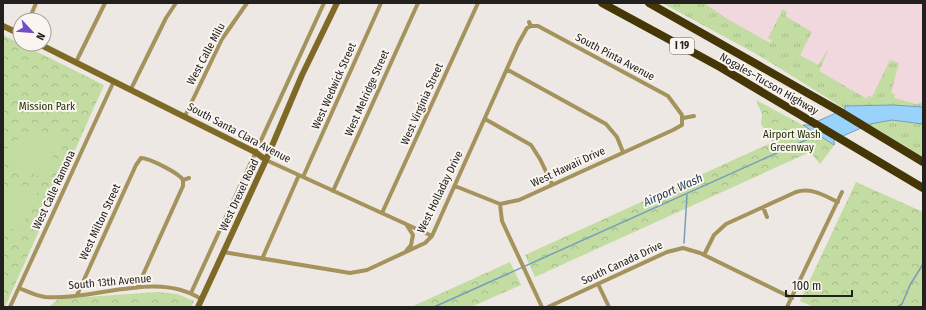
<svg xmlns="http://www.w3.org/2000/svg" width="926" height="310" font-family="'Fira Sans Condensed',sans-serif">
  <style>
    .commercial { fill: #f1d7de }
    .grass { fill: url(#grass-tufts) }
    .park { fill: url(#park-crowns) }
    .pitch { fill: #c2dca1 }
    .water { fill: #99d3fc; stroke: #769eba }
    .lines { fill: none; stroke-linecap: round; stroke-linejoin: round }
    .stream { stroke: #769eba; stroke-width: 1.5 }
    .street { stroke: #a5935e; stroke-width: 4 }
    .secondary { stroke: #7f6926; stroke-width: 6 }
    .highway { stroke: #443605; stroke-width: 8 }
    .labels { text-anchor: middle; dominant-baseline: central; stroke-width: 4; stroke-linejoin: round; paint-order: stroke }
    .shield { fill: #faf5f0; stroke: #64615e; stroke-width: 1 }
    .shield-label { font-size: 10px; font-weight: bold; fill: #23211f }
    .street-label { font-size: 11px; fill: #23211f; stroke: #faf5f0 }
    .park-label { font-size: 11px; fill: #233600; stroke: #faf5f0 }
    .water-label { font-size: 12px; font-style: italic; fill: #1a3a4f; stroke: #faf5f0 }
  </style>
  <defs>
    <pattern id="grass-tufts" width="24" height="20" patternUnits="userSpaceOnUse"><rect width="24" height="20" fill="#c2dca1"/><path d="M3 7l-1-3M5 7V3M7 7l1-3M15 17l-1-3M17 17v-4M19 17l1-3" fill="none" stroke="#a6bc8a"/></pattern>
    <pattern id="park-crowns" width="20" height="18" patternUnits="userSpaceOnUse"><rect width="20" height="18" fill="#c2dca1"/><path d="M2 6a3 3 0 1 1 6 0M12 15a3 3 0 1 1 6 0" fill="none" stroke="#a6bc8a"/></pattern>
  </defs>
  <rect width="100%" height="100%" fill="#ede8e3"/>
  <!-- commercial -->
  <path class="commercial" d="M 687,3 L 923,3 L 923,104 L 865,104 Z"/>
  <!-- grass -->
  <path class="grass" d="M 662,3 L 704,3 L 729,20 L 770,43 L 772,40 L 768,38 L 783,9 L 787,12 L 785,16 L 812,32 L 800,55 L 818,65 L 827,51 L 828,51 L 819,71 L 867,99 L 868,96 L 872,97 L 890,60 L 899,63 L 891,93 L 895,94 L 894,98 L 917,104 L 923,102 L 923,107 L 892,105 L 845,106 L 845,109 L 760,56 Z
    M 892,120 L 923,124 L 923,157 L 869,124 Z"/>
  <!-- park -->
  <path class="park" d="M 3,35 L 104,85 L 5,307 L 3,307 Z
    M 756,100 L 836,143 L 820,164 L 810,152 L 535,277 L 525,255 L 773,142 L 761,124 L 762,114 Z
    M 856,182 L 923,212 L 923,307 L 814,307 L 800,301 Z
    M 510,262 L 521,285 L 471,307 L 411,307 Z
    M 158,292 L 177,294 L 194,301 L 191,307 L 49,307 L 58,299 Z"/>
  <!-- pitch -->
  <path class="pitch" d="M 42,131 L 62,137 L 45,175 L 41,177 L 3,161 C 4,142 27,132 42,131 Z
    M 16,184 L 27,186 L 38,191 L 21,229 L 17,231 L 3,225 L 3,188 Z"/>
  <!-- water -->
  <path class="water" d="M 892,105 L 923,107 L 923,124 L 892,120 L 870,124 L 834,140 L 834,145 L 803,125 L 809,125 L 845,109 L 845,106 Z"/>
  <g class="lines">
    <!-- stream -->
    <path class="stream" d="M 684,243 L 687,195
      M 434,307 L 819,134
      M 897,307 L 902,304 L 910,285 L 923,264"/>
    <!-- street -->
    <path class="street" d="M 29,20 L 36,3
      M 76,62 L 105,3
      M 508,70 L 606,124 L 617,137 L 623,152
      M 131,89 L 166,18 L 176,3
      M 185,116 L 222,39 L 247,3
      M 683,118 L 694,116
      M 485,119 L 531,145 L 540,159 L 552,184
      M 141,158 C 149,158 179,173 183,180
      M 266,160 L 432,236
      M 303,177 L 381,3
      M 183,180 L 189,178
      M 455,186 L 500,204 L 519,200 L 673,130 L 682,125 L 682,115 L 668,96 L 538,26 L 531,26 L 529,22
      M 333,191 L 418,3
      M 500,204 L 502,221 L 542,307
      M 763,207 L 767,217
      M 382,213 L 478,3
      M 406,251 L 411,245 L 413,235 L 406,224
      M 223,252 L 350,273 L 367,270 L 425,243 L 432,236 L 518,44 L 527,28 L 531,26
      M 704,255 L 714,235 L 726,224 L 796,192 C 811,187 825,196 838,202
      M 262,259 L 299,175
      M 598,284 L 609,307
      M 19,288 C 27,291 36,296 45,297 C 94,301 157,270 201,299
      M 137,288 L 183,186 L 183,180
      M 191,293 L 324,3
      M 77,295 L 136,165 L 141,158
      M 10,307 L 114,81
      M 548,307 L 667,252 L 683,248 L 700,253 L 792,298
      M 787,307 L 842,192"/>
    <!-- secondary -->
    <path class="secondary" d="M 3,26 L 20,34
      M 39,44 L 255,152 L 266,160
      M 198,307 L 266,160 L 302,75 L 337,3"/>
    <!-- highway -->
    <path class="highway" d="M 602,3 L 720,67 L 923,188
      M 649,3 L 839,111 L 923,162"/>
  </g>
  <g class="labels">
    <!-- shield labels -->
    <rect class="shield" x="670" y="38" width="24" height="16" rx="3"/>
    <g class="shield-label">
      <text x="682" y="46">I 19</text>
    </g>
    <!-- street labels -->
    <g class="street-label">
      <text transform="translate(206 54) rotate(-62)">West Calle Milu</text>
      <text transform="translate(615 57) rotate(28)">South Pinta Avenue</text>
      <text transform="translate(769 84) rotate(30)">Nogales–Tucson Highway</text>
      <text transform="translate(334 86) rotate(-66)">West Wedwick Street</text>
      <text transform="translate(367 93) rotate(-66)">West Melridge Street</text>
      <text transform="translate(422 104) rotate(-66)">West Virginia Street</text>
      <text transform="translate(239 133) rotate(28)">South Santa Clara Avenue</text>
      <text transform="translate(568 167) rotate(-25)">West Hawaii Drive</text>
      <text transform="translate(54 190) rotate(-65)">West Calle Ramona</text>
      <text transform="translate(440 192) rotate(-64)">West Holladay Drive</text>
      <text transform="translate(239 195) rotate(-65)">West Drexel Road</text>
      <text transform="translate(100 222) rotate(-65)">West Milton Street</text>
      <text transform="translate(622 263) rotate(-25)">South Canada Drive</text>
      <text transform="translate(110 282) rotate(-5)">South 13th Avenue</text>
    </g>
    <!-- park labels -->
    <g class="park-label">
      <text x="47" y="106">Mission Park</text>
      <text x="792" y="134">Airport Wash<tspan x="792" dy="13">Greenway</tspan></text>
    </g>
    <!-- water labels -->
    <g class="water-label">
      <text transform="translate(673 190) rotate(-24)">Airport Wash</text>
    </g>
  </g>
  <!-- border -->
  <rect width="926" height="310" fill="none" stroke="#23211f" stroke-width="8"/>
  <!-- north arrow -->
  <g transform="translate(32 32) rotate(116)"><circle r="19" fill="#faf5f0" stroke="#a4a09c"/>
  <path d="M0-3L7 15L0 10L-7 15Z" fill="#714ec7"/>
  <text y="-6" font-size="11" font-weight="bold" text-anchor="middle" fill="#23211f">N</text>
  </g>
  <!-- scale -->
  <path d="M786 290v6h66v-6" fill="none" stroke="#23211f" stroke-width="2"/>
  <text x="792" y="290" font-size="12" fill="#23211f" stroke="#faf5f0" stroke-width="3" paint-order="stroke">100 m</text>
</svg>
